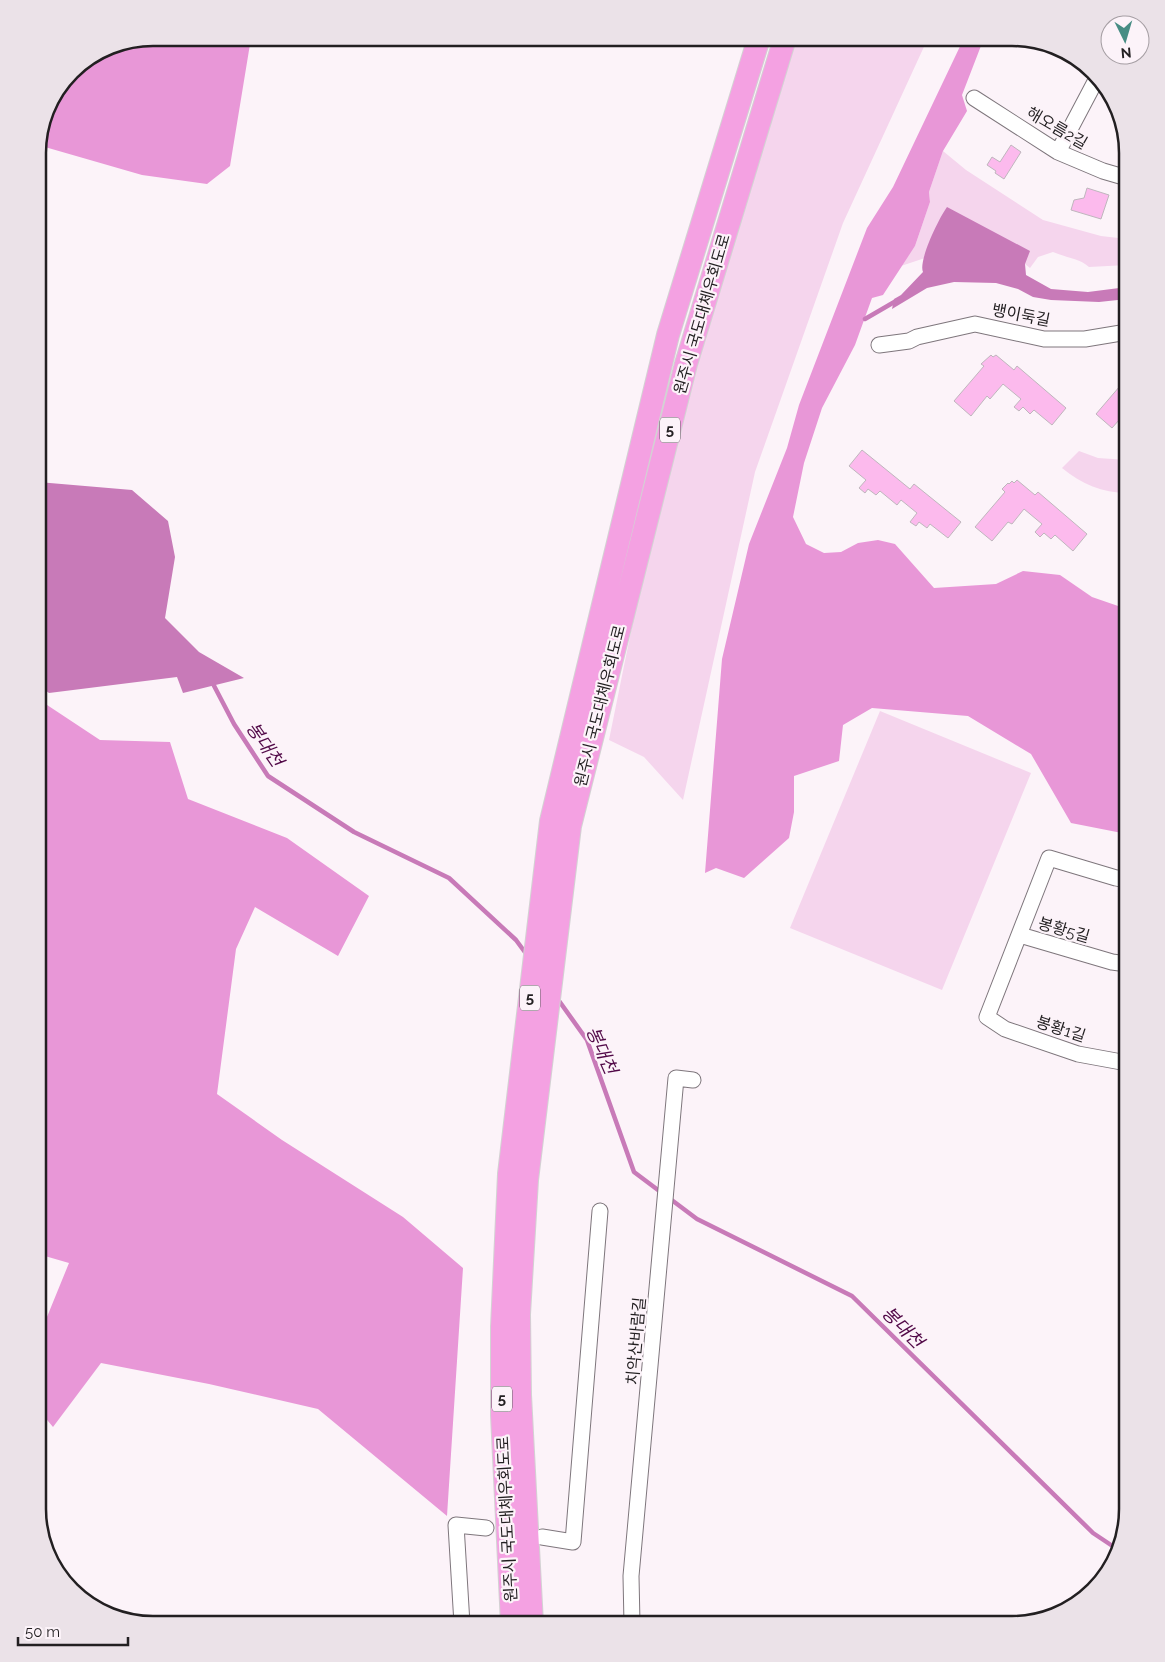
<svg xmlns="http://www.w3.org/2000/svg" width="1165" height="1662" font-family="Raleway,'Noto Sans KR',sans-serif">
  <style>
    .green { fill: #f5d5ed }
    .forest { fill: #e897d7 }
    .water { fill: #c87ab8 }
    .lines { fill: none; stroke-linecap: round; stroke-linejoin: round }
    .stream { stroke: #c87ab8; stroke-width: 4.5 }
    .building { fill: #fcbaed; stroke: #bfb6bd }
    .minor-casing { stroke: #7e767c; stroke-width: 17 }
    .highway-casing { stroke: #d3d2d3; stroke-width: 24 }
    .minor { stroke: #fff; stroke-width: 15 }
    .highway { stroke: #f4a1e2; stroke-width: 22 }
    .labels { text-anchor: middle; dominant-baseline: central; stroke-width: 4.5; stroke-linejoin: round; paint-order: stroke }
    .shield { fill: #fcf3f9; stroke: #635f62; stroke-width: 1 }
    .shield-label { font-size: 15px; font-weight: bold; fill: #221f21 }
    .street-label { font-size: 16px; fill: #221f21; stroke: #fcf3f9 }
    .water-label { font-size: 18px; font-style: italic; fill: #510847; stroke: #fcf3f9 }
    .rim { fill: none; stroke: #221f21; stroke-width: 2.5 }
  </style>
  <rect width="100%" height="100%" fill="#fcf3f9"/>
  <!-- green -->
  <path class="green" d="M 793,38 L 928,38 L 843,223 L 755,472 L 683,800 L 644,757 L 609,740 L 658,498 Z
    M 943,151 L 966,170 L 1043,220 L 1101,236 L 1127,239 L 1127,265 L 1089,267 C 1081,259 1064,257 1053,252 L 1038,257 L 1030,268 L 1025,264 L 925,258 L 901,266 L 915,246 L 930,202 L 929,192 Z
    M 1079,451 L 1098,458 L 1127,460 L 1127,493 C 1102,493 1082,484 1062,468 Z
    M 880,711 L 1031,773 L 942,990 L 790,928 Z"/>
  <!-- forest -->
  <path class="forest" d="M 154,38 L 251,38 L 230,166 L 207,184 L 142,175 L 38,145 L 50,102 L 77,66 L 109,46 Z
    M 964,38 L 984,38 L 962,95 L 967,111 L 943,151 L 929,192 L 930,202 L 915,246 L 883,295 L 872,298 L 855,345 L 822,408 L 804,463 L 793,517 L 806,544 L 824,553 L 841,552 L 858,543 L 878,540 L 895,544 L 934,588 L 996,584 L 1023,571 L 1060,575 L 1092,597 L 1121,607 L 1127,606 L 1127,834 L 1071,823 L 1031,754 L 968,716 L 872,708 L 843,725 L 839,761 L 794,776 L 794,812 L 789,838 L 744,878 L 716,868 L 705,873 L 722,659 L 749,544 L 787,448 L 799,405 L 867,228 L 893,187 Z
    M 38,699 L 100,740 L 170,742 L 188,799 L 287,838 L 369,896 L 338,956 L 255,907 L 236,949 L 217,1094 L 282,1140 L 403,1217 L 463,1268 L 447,1516 L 318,1409 L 209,1384 L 101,1363 L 53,1427 L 38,1409 L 38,1339 L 69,1263 L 38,1254 Z"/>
  <!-- water -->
  <path class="water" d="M 947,207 L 1030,251 L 1025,264 L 1026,275 L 1051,289 L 1088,292 L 1127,287 L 1127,299 L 1099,302 L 1051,300 L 1033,297 L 1018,289 L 996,283 L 954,282 L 927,288 L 892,309 L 894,299 L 901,295 L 923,272 C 918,261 939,218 947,207 Z
    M 38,482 L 132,490 L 168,521 L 175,557 L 165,618 L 199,652 L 244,678 L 183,693 L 177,677 L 49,693 L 38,685 Z"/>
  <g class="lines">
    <!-- stream -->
    <path class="stream" d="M 865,319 L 896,301
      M 211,680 L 234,724 L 268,776 L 354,832 L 449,878 L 516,940 L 527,955
      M 557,998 L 587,1040 L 634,1172 L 662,1193
      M 669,1198 L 697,1219 L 852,1296 L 1093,1533 L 1117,1549"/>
  </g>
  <!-- building -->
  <path class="building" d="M 1011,145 L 1021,152 L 1004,179 L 995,173 L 996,171 L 987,165 L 992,157 L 1000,162 Z
    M 1087,188 L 1109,195 L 1101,219 L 1071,210 L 1074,200 L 1084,198 Z
    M 991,355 L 993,357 L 996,355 L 1014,370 L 1017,366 L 1066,408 L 1052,425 L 1034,410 L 1030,414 L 1023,407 L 1019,411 L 1014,407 L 1021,399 L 1003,384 L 990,399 L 987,396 L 971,416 L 954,401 L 984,366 L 981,364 Z
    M 1127,372 L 1127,411 L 1112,428 L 1096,414 L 1126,379 L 1123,377 Z
    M 862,450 L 910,489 L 914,484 L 961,522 L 948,538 L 930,524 L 927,528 L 919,522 L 916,526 L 910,522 L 917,513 L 901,500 L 897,505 L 880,491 L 876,495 L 868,489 L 865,493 L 859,488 L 866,480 L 849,466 Z
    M 1017,480 L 1035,495 L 1038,492 L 1087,534 L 1073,551 L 1055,535 L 1051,539 L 1044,533 L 1040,537 L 1035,532 L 1042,524 L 1024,509 L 1012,524 L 1008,522 L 992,541 L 975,527 L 1005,492 L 1002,489 L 1008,483 L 1009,484 L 1012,481 L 1014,483 Z"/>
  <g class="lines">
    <!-- minor casing -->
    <g class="minor-casing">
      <path id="minor" d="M 974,98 L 1058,152 L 1103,171 L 1127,178
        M 1058,152 L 1096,80
        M 879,345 L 909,341 L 917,337 L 975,324 L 1044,339 L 1085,339 L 1127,332
        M 1020,935 L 1112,962 L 1127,964
        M 1127,1063 L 1078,1054 L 1005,1029 L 987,1017 L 1049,858 L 1116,878 L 1127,880
        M 542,1537 L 573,1542 L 600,1211
        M 462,1624 L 456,1525 L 486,1528
        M 632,1624 L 631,1576 L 676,1078 L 693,1080"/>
    </g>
    <!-- highway casing -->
    <g class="highway-casing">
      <path id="highway" d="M 512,1624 L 502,1415 L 502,1327 L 509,1174 L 551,821 L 668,335 L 759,38
        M 532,1624 L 520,1395 L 519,1314 L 527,1180 L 570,826 L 686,364 L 785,38"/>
    </g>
    <!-- minor -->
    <use href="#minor" class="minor"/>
    <!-- highway -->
    <use href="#highway" class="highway"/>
  </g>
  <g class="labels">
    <!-- shield labels -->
    <g class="shield">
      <rect x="660" y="417.5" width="20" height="25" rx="4"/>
      <rect x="520" y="985.5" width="20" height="25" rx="4"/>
      <rect x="492" y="1386.5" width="20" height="25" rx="4"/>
    </g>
    <g class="shield-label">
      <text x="670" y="430">5</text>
      <text x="530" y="998">5</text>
      <text x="502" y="1399">5</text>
    </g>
    <!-- street labels -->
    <g class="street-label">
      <text transform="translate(1057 128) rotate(30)">해오름2길</text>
      <text transform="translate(702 314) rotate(-74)">원주시 국도대체우회도로</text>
      <text transform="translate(1021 315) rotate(11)">뱅이둑길</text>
      <text transform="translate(600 706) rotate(-76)">원주시 국도대체우회도로</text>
      <text transform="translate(1064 930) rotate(16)">봉황5길</text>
      <text transform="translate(1061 1029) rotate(18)">봉황1길</text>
      <text transform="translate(636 1341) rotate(-85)">치악산바람길</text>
      <text transform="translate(507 1519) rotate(-93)">원주시 국도대체우회도로</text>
    </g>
    <!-- water labels -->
    <g class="water-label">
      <text transform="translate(265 744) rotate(55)">봉대천</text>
      <text transform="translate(602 1050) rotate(66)">봉대천</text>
      <text transform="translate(903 1327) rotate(45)">봉대천</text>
    </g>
  </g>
  <!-- crop -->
  <path d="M0 0H1165V1662H0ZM153 46H1012A107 107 0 0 1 1119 153V1509A107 107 0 0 1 1012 1616H153A107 107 0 0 1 46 1509V153A107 107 0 0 1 153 46Z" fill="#ebe2e8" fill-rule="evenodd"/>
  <path class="rim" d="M153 46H1012A107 107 0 0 1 1119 153V1509A107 107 0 0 1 1012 1616H153A107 107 0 0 1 46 1509V153A107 107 0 0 1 153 46Z"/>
  <!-- north arrow -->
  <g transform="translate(1125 40) rotate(175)"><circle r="24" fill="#fcf3f9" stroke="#a59ea3"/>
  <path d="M0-4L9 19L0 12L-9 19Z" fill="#478d84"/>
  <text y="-8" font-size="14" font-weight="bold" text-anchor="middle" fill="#221f21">N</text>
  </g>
  <!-- scale -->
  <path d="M18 1637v8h110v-8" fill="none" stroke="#221f21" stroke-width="2.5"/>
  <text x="25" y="1637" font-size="15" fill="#221f21" stroke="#fcf3f9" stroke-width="4" paint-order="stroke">50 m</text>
</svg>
